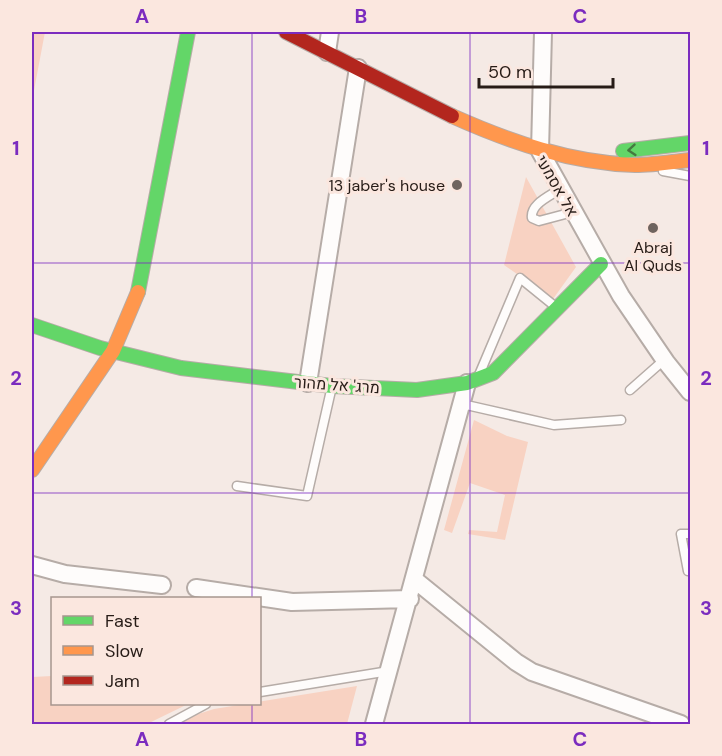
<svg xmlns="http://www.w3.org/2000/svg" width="722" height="756" font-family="'DM Sans',Heebo,sans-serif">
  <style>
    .green { fill: #f8d2c2 }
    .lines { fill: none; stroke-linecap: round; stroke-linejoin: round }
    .lane-casing { stroke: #b6aca7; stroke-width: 11 }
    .street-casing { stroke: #b6aca7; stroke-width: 20 }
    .fast-casing { stroke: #b6aca7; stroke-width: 16 }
    .slow-casing { stroke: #b6aca7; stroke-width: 16 }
    .jam-casing { stroke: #b6aca7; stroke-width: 16 }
    .lane { stroke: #fefcfb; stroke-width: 8 }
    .street { stroke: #fefcfb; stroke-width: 16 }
    .fast { stroke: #63d668; stroke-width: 14 }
    .slow { stroke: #ff974d; stroke-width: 14 }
    .jam { stroke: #b3261e; stroke-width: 14 }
    .oneway { stroke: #457940 }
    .grid { fill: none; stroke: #7b2cbf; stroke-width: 1.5; stroke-opacity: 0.55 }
    .poi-dot { fill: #6f645f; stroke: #fbe7df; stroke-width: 2 }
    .labels { text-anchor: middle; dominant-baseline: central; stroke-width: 6; stroke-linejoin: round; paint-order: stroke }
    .poi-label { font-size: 16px; fill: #271c17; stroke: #fbe7df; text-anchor: end }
    .street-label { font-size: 16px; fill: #271c17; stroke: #fbe7df }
    .neatline { fill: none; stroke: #7b2cbf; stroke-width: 2 }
    .grid-label { font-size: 20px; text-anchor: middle; font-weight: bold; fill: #7b2cbf }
  </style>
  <rect width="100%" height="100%" fill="#f5eae5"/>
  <!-- green -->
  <path class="green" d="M 32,32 L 45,32 L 32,101 Z
    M 526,177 L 576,267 L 553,299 L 504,265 Z
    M 474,420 L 507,436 L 528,442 L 505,540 L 468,534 L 469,530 L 497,532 L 505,495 L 470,483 L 452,533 L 444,530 Z
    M 52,676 L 52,704 L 188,704 L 147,724 L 32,724 L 32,677 Z
    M 357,686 L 347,724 L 180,724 L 186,718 L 214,709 Z"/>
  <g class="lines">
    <!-- lane casing -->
    <g class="lane-casing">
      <path id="lane" d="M 663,171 L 690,176
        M 560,189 C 550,196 530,204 532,218 L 539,221 L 573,212
        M 479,375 L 520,278 L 557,308
        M 630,390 L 664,360
        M 462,404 L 554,425 L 621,420
        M 237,486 L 307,496 L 332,386
        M 688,571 L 681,534 L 690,534
        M 260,692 L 389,671
        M 169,724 L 206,704"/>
    </g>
    <!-- street casing -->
    <g class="street-casing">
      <path id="street" d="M 543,32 L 540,151 L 621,296 L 666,362 L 690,392
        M 327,52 L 330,32
        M 308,383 L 358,68
        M 32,565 L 65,574 L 162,585
        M 415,580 L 516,662 L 532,672 L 681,724
        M 196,588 L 292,602 L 410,599
        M 374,724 L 467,383"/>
    </g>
    <!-- fast casing -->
    <g class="fast-casing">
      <path id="fast" d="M 623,151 L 690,143
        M 138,292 L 188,32
        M 32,325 L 100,348 L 181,368 L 332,386 L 417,390 L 467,383 L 493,373 L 601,264"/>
    </g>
    <!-- slow casing -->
    <g class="slow-casing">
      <path id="slow" d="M 452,116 C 510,142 571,163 635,165 C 653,165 672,162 690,160
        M 32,470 L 113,351 L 138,292"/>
    </g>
    <!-- jam casing -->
    <g class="jam-casing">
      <path id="jam" d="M 286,32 L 452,116"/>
    </g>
    <!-- lane -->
    <use href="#lane" class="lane"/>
    <!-- street -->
    <use href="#street" class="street"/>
    <!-- fast -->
    <use href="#fast" class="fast"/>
    <!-- slow -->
    <use href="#slow" class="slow"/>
    <!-- jam -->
    <use href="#jam" class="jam"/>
  </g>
  <!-- one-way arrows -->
  <defs><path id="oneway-chevron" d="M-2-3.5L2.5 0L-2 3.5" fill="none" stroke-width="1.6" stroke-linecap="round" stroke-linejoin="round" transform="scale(1.5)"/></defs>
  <use class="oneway" href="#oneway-chevron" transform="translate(632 150) rotate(175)"/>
  <!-- grid -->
  <path class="grid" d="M 252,32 L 252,598M 470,32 L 470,724M 32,263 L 690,263M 32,493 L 690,493M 252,704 L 252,724"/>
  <!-- markers -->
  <g class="poi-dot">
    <circle cx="457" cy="185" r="6"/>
    <circle cx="653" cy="228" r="6"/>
  </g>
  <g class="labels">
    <!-- poi labels -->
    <g class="poi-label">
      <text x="445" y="185">13 jaber's house</text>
      <text x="653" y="247" text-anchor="middle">Abraj<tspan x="653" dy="18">Al Quds</tspan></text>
    </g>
    <!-- street labels -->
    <g class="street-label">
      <text transform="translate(557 186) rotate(60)">אל אסמעי</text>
      <text transform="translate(337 385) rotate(4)">מרג' אל מהור</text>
    </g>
  </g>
  <!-- border -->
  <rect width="722" height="756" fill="none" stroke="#fbe7df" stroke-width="66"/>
  <!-- legend -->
  <rect x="51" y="597" width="210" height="108" fill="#fbe7df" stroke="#a6968f" stroke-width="1.5"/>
  <rect x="63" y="616" width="30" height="9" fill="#63d668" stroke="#a6968f" stroke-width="1.5"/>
  <text x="105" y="627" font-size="18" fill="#271c17">Fast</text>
  <rect x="63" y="646" width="30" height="9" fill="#ff974d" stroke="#a6968f" stroke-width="1.5"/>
  <text x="105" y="657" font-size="18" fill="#271c17">Slow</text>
  <rect x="63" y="676" width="30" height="9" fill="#b3261e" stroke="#a6968f" stroke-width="1.5"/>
  <text x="105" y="687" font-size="18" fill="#271c17">Jam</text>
  <!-- scale -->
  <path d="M479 78v9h134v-9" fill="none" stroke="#271c17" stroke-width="3"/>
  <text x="488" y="78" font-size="18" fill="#271c17" stroke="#fbe7df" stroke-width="4.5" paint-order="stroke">50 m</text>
  <rect x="33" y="33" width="656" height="690" class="neatline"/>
  <g class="grid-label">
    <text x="142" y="23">A</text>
    <text x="361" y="23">B</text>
    <text x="580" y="23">C</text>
    <text x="16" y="155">1</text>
    <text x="706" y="155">1</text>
    <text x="16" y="385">2</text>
    <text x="706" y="385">2</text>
    <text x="16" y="615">3</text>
    <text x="706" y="615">3</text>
    <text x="142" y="746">A</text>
    <text x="361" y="746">B</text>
    <text x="580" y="746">C</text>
  </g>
</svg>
